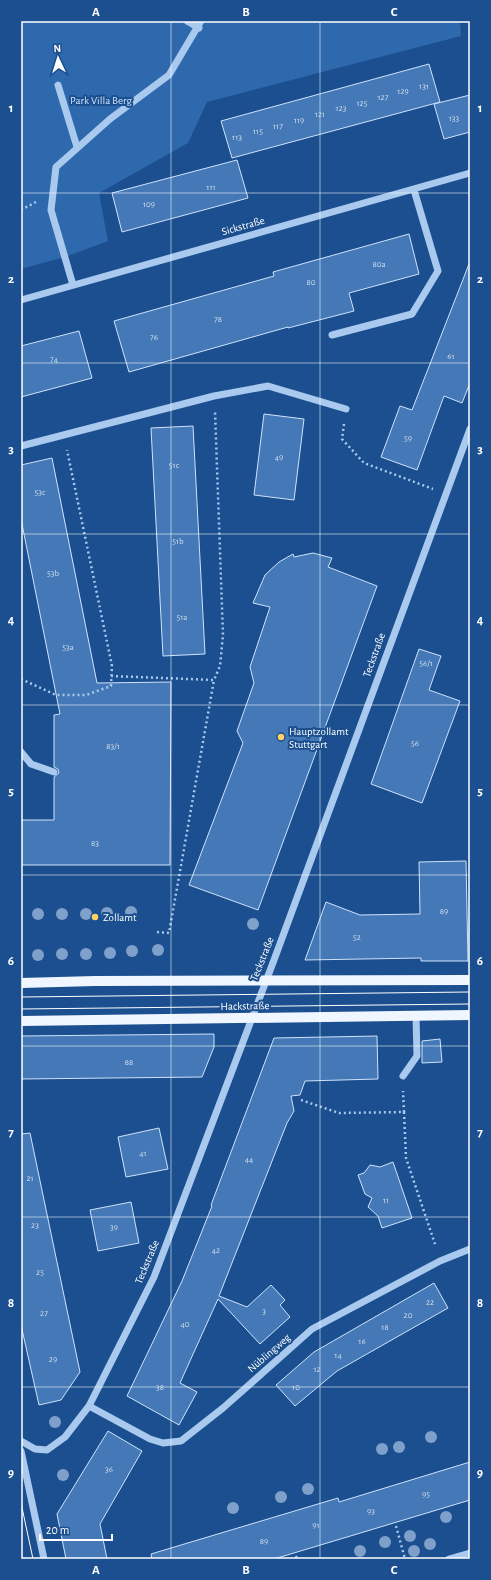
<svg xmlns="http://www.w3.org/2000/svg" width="491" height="1580" font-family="'Alegreya Sans',sans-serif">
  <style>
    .green { fill: #2e69ad }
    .building { fill: #4478b7; stroke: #cfe3fa }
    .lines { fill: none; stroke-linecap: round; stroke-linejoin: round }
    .path { stroke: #a9c9ee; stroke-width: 2.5; stroke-dasharray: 2 3; stroke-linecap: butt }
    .minor { stroke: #a9c9ee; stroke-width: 7 }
    .major { stroke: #f0f6ff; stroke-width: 10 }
    .tram { stroke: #fff; stroke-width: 1 }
    .tree { fill: #7ea0ca }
    .grid { fill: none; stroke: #fff; stroke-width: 1; stroke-opacity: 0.55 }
    .poi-dot { fill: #ffd166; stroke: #1b4f8f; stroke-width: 1.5 }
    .labels { text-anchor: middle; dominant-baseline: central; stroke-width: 4; stroke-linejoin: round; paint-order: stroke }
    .number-label { font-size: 9px; fill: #d0dded }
    .park-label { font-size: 11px; fill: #cfe3fa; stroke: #1b4f8f }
    .street-label { font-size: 11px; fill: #fff; stroke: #1b4f8f }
    .poi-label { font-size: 11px; fill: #fff; stroke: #1b4f8f; text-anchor: start }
    .neatline { fill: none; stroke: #fff; stroke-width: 1.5 }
    .grid-label { font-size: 13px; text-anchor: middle; font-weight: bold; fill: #fff }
  </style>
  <rect width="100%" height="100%" fill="#1b4f8f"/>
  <!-- green -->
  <path class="green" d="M 21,21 L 460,21 L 461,36 L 207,102 L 188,143 L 99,193 L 108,241 L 65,257 L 21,269 Z"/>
  <!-- building -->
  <path class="building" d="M 429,64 L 440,102 L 232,158 L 221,121 Z
    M 470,95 L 470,132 L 444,139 L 434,104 Z
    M 237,160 L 248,198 L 122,232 L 112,193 Z
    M 409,234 L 419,274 L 349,293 L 354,311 L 288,328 L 288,327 L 129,372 L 114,321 L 274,276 L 273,272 Z
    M 469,264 L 470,265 L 470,383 L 462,403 L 444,396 L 417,470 L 381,457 L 400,406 L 412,410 Z
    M 79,331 L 92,378 L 21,397 L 21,346 Z
    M 264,414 L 304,419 L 294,500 L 254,495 Z
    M 193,426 L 205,654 L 163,656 L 151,428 Z
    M 52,458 L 97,683 L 171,682 L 170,865 L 21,865 L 21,820 L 54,820 L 54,777 L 59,773 L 58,769 L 54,767 L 54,715 L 60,714 L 21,519 L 21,465 Z
    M 313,553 L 332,558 L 328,567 L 377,586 L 258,910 L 189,885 L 243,743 L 237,731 L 254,683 L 250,667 L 270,607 L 253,603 L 265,575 L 279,562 L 293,554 L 294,557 Z
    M 419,649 L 441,656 L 429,690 L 460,701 L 422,803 L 371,784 Z
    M 466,861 L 468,961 L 421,961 L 421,958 L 305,960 L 326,902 L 360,915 L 420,914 L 419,862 Z
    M 214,1034 L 214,1047 L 202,1077 L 21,1079 L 21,1036 Z
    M 377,1036 L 378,1079 L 305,1081 L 300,1095 L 291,1096 L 294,1111 L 287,1123 L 219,1296 L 247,1307 L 271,1285 L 285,1300 L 280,1305 L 290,1317 L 260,1344 L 218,1299 L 180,1383 L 197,1392 L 179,1425 L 127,1396 L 182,1281 L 212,1206 L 211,1205 L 274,1038 Z
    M 440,1039 L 442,1062 L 422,1063 L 422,1041 Z
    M 159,1128 L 168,1169 L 126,1177 L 118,1137 Z
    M 30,1133 L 80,1372 L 61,1400 L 39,1405 L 21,1325 L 21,1134 Z
    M 393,1162 L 412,1218 L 382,1228 L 378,1216 L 368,1207 L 372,1198 L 365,1194 L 358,1175 L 364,1173 L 370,1165 L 380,1167 Z
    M 131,1202 L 139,1243 L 98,1251 L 90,1210 Z
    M 434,1283 L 448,1308 L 337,1371 L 295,1406 L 276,1385 L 314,1352 Z
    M 108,1431 L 142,1451 L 100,1524 L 107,1559 L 66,1559 L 57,1514 Z
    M 470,1462 L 470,1500 L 274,1559 L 152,1559 L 151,1554 L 338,1498 L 339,1502 Z"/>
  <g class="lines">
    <!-- path -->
    <path class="path" d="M 21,210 L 36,202
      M 344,424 L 342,439 L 364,463 L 433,489
      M 111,676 L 214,680 L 220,666 L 223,635 L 215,411
      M 21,679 L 56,695 L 86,695 L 111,686 L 112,666 L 67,450
      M 157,932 L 169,933 L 214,680
      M 301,1100 L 339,1113 L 404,1112 L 403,1091
      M 404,1112 L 406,1158 L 436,1247
      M 396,1526 L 405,1559
      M 296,1556 L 297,1559"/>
    <!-- minor -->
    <path class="minor" d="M 187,21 L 199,28
      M 58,85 L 77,147
      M 73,285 L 51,210 L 56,167 L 110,119 L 169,75 L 201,21
      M 21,300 L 470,173
      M 332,335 L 412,314 L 438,271 L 414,190
      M 21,446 L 214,396 L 268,386 L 346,409
      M 21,752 L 31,764 L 54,772
      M 403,1076 L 417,1056 L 416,1015
      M 89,1406 L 150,1439 L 163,1443 L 181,1441 L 223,1408 L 312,1329 L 440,1261 L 470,1249
      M 21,1441 L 35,1449 L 47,1450 L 65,1437 L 89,1406 L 154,1277 L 274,960 L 470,429
      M 21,1451 L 44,1559
      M 449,1559 L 470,1553"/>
    <!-- major -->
    <path class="major" d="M 21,983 L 95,981 L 470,980
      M 21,1021 L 470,1015"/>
    <!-- tram -->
    <path class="tram" d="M 21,997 L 470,992
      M 21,1009 L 470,1004
      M 21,1503 L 33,1559"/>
  </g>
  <!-- trees -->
  <g class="tree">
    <circle cx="131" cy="912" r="6"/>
    <circle cx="107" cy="913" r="6"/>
    <circle cx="38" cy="914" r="6"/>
    <circle cx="62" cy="914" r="6"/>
    <circle cx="86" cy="914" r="6"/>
    <circle cx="253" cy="924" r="6"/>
    <circle cx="158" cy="950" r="6"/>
    <circle cx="132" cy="951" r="6"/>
    <circle cx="110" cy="953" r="6"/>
    <circle cx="62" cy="954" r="6"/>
    <circle cx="86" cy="954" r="6"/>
    <circle cx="38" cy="955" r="6"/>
    <circle cx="55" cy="1422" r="6"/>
    <circle cx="431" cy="1437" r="6"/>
    <circle cx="399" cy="1447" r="6"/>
    <circle cx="382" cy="1449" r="6"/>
    <circle cx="63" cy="1475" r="6"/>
    <circle cx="308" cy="1489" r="6"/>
    <circle cx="281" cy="1497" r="6"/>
    <circle cx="233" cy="1508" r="6"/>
    <circle cx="446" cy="1517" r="6"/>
    <circle cx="410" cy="1536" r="6"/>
    <circle cx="385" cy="1542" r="6"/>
    <circle cx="430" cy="1544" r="6"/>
    <circle cx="360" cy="1551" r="6"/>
    <circle cx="414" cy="1551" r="6"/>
  </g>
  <!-- grid -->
  <path class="grid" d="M 171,21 L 171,1559M 320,21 L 320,1559M 21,193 L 470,193M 21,363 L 470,363M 21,534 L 470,534M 21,705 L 470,705M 21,875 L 470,875M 21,1046 L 470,1046M 21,1217 L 470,1217M 21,1387 L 470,1387"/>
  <!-- markers -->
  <g class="poi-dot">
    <circle cx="281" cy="737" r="4"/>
    <circle cx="95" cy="917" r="4"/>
  </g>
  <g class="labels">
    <!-- number labels -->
    <g class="number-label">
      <text x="424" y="86">131</text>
      <text x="403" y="91">129</text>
      <text x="383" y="97">127</text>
      <text x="362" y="103">125</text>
      <text x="341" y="108">123</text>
      <text x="320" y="114">121</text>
      <text x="454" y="118">133</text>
      <text x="299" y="120">119</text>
      <text x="278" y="126">117</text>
      <text x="258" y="131">115</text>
      <text x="237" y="137">113</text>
      <text x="211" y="187">111</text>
      <text x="149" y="204">109</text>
      <text x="379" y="264">80a</text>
      <text x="311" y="282">80</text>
      <text x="218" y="319">78</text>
      <text x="154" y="337">76</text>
      <text x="451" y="356">61</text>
      <text x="54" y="359">74</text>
      <text x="408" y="438">59</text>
      <text x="279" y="457">49</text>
      <text x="174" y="465">51c</text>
      <text x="40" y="492">53c</text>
      <text x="178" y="541">51b</text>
      <text x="53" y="573">53b</text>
      <text x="182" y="617">51a</text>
      <text x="68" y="647">53a</text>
      <text x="426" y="663">56/1</text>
      <text x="415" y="743">56</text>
      <text x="113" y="746">83/1</text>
      <text x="95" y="843">83</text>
      <text x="444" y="911">89</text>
      <text x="357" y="937">52</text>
      <text x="129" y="1062">88</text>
      <text x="143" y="1153">41</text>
      <text x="249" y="1159">44</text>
      <text x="30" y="1178">21</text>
      <text x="386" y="1200">11</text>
      <text x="35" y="1225">23</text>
      <text x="114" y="1227">39</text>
      <text x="216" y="1250">42</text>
      <text x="40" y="1272">25</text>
      <text x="430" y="1302">22</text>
      <text x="264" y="1311">3</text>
      <text x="44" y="1313">27</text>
      <text x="408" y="1315">20</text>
      <text x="185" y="1324">40</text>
      <text x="385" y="1327">18</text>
      <text x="362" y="1341">16</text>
      <text x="338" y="1355">14</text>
      <text x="53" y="1359">29</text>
      <text x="317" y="1369">12</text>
      <text x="160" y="1387">38</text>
      <text x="296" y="1387">10</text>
      <text x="109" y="1469">36</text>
      <text x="426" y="1494">95</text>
      <text x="371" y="1511">93</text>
      <text x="316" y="1525">91</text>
      <text x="264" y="1541">89</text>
    </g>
    <!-- park labels -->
    <g class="park-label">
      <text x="101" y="100">Park Villa Berg</text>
    </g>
    <!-- street labels -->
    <g class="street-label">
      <text transform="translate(243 226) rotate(-16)">Sickstraße</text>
      <text transform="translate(374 655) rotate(-70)">Teckstraße</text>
      <text transform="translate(262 959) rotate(-68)">Teckstraße</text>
      <text transform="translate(245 1006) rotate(-1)">Hackstraße</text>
      <text transform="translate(147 1262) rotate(-67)">Teckstraße</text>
      <text transform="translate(269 1353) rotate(-41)">Nüblingweg</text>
    </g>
    <!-- poi labels -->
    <g class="poi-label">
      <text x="289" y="731">Hauptzollamt<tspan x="289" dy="13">Stuttgart</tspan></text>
      <text x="103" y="917">Zollamt</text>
    </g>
  </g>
  <!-- border -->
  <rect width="491" height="1580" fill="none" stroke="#1b4f8f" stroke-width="44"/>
  <!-- north arrow -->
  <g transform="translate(58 58) rotate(356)" stroke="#1b4f8f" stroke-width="3" paint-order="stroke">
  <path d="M0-3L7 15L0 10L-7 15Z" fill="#ffffff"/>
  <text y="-6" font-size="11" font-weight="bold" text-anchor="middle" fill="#ffffff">N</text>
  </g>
  <!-- scale -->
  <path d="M40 1534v6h72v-6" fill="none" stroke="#ffffff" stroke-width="2"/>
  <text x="46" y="1534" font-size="12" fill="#ffffff" stroke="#1b4f8f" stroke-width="3" paint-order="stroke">20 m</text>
  <rect x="22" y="22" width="447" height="1536" class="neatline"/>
  <g class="grid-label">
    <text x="96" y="16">A</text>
    <text x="246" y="16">B</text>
    <text x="394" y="16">C</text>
    <text x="11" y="112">1</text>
    <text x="480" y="112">1</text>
    <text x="11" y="283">2</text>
    <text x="480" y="283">2</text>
    <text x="11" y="453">3</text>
    <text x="480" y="453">3</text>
    <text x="11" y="624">4</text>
    <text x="480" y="624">4</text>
    <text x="11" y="795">5</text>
    <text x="480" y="795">5</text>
    <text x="11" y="965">6</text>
    <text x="480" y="965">6</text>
    <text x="11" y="1136">7</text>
    <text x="480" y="1136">7</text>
    <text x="11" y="1307">8</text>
    <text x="480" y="1307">8</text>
    <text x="11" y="1477">9</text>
    <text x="480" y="1477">9</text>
    <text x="96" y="1574">A</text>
    <text x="246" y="1574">B</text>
    <text x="394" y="1574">C</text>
  </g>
</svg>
